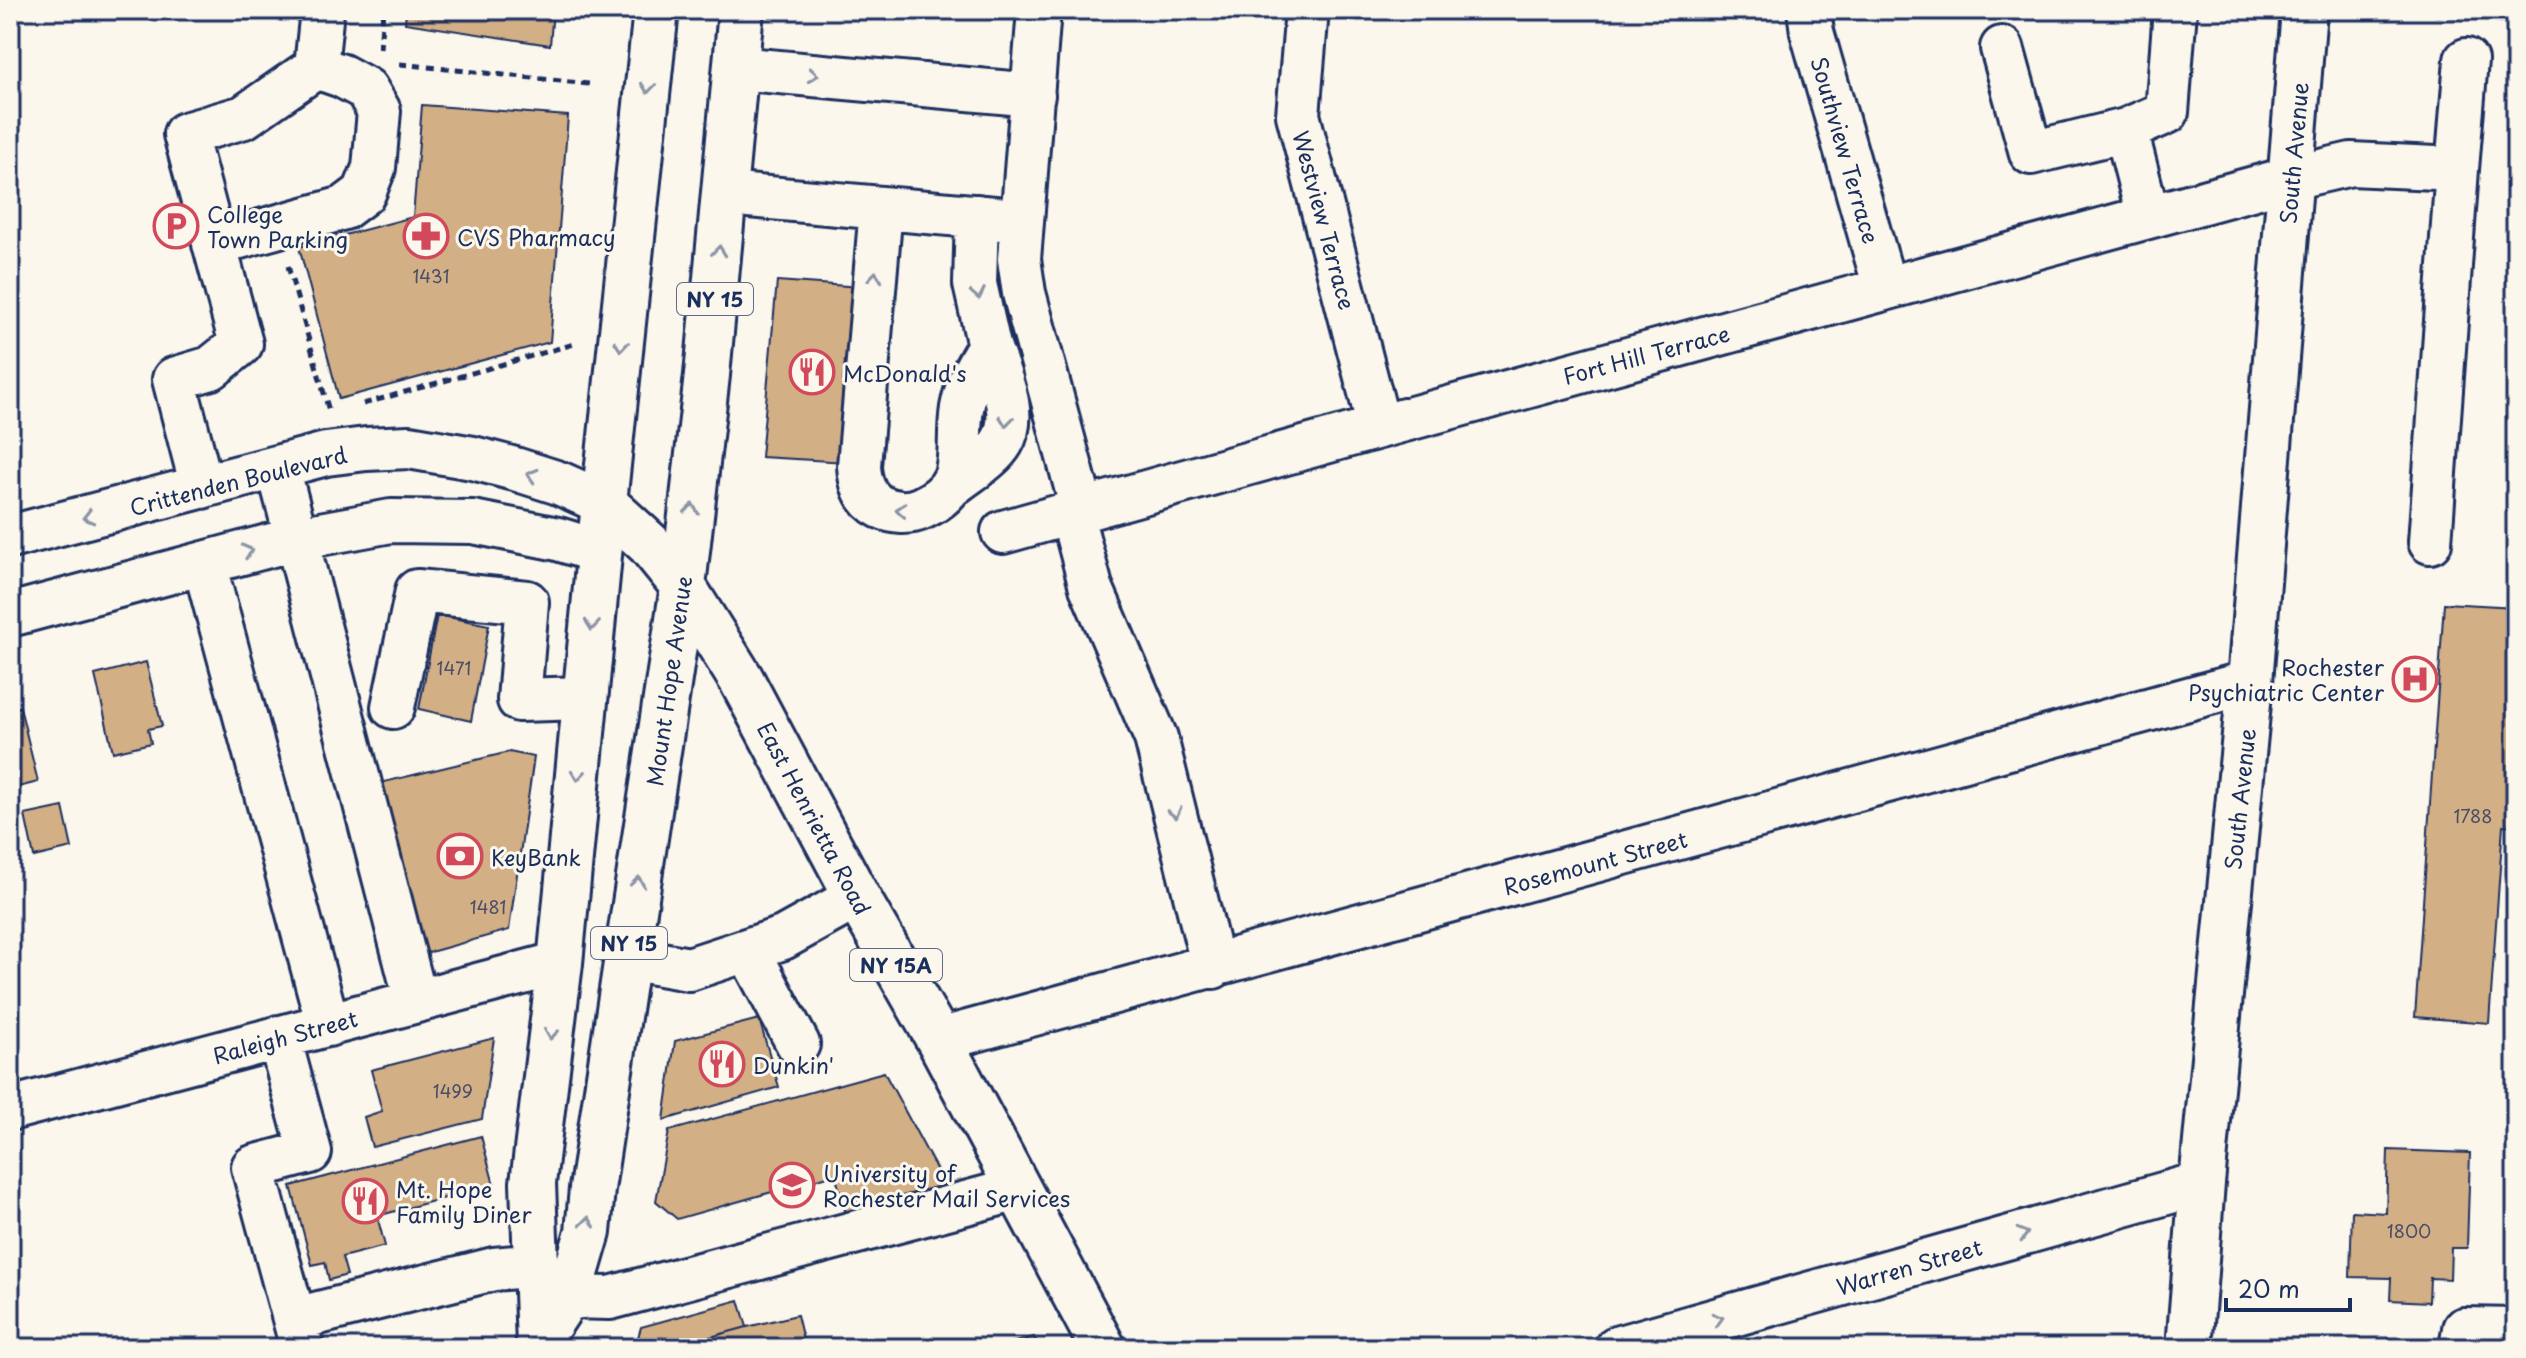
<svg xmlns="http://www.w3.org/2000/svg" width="2526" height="1358" font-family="'Playpen Sans',sans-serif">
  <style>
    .building { fill: #d3af85; stroke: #1b2f5e; stroke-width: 2 }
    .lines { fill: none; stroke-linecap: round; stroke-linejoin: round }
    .minor-casing { stroke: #1b2f5e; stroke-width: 48 }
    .major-casing { stroke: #1b2f5e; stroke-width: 50 }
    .path { stroke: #1b2f5e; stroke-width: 5; stroke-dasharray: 8 6; stroke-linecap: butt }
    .minor { stroke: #fbf7ec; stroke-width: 42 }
    .major { stroke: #fbf7ec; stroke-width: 44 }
    .oneway { stroke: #8b93a5 }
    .labels { text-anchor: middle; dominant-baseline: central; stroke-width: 6; stroke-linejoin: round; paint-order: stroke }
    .number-label { font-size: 18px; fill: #494f68 }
    .shield { fill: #fbf7ec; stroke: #5e6b89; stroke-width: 2 }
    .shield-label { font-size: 20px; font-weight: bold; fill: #1b2f5e }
    .street-label { font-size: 22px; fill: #1b2f5e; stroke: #fbf7ec }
    .poi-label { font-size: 22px; fill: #1b2f5e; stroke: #fbf7ec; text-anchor: start }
  </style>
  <rect width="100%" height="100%" fill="#fbf7ec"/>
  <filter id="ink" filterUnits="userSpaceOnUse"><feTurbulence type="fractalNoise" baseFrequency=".0125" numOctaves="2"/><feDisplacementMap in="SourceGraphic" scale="16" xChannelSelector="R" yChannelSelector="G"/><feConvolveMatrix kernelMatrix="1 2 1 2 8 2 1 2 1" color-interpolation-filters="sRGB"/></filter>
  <g filter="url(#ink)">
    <!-- building -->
    <path class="building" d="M 406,10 L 553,10 L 550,45 L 405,23 Z
      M 422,105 L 568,116 L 550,342 L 339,399 L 299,247 L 413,217 Z
      M 777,281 L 861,287 L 847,462 L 761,457 Z
      M 2444,603 L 2516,607 L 2516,826 L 2503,825 L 2489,1023 L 2415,1017 Z
      M 437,615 L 489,625 L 471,721 L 419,709 Z
      M 146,662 L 162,726 L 148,729 L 151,743 L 113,752 L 95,675 Z
      M 20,707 L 38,782 L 11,789 L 10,709 Z
      M 509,752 L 534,757 L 509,930 L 427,953 L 380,783 Z
      M 63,807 L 72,848 L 34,857 L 25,815 Z
      M 759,1019 L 779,1087 L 664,1120 L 675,1041 Z
      M 494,1038 L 482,1119 L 372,1147 L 364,1117 L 382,1111 L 371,1070 Z
      M 884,1072 L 948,1191 L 848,1221 L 835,1174 L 677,1219 L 656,1201 L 669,1131 Z
      M 481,1136 L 494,1185 L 377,1216 L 385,1246 L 342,1257 L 347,1275 L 329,1280 L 325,1262 L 312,1265 L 291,1186 Z
      M 2388,1150 L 2470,1153 L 2467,1248 L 2451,1248 L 2450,1279 L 2430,1278 L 2429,1302 L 2390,1300 L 2391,1278 L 2350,1277 L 2352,1211 L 2386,1213 Z
      M 739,1300 L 747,1327 L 670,1348 L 635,1348 L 641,1327 Z
      M 797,1315 L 805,1348 L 670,1348 L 747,1327 Z
      M 1034,1337 L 1040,1348 L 992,1348 Z"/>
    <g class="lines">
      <!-- minor casing -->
      <g class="minor-casing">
        <path id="minor" d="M 1039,10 L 1019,259 L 1024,293 L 1082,509
          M 1307,10 L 1298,115 L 1379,427
          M 1809,10 L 1812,32 L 1885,288
          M 2002,48 L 2031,153 L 2126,130 L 2167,112 L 2175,10
          M 735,68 L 1033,95
          M 2126,130 L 2148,216
          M 2457,169 L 2466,60
          M 725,194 L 1006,219
          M 881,208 L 859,466 C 860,482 865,499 881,507 C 894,513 909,514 922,508 C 972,485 955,452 962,408 C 966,385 977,365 989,346 L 975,284 L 977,216
          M 214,244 L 344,208 L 364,193 L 374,168 L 379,111 L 366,89 L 342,76 L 316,67
          M 278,467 L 416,1001
          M 955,483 C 970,471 992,459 1002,442 C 1019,413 998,374 989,346
          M 202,487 L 174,379 L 211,368 L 241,344 L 185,134 L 244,117 L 316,67 L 322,10
          M 1071,512 L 1091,587 L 1156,738 L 1213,967
          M 1003,532 L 1379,427 L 2291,178 L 2351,164 L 2457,169 L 2430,542
          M 10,537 L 326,454 L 366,449 L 409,447 L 473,458 L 515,469 L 559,483 L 604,503
          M 204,563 L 328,1025
          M 10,615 L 298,538 L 391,521 L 473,522 L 558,539 L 600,552
          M 393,707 L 417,591 L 527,602 L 519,700 L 585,698
          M 748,950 L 798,1044
          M 627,958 L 689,969 L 783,938 L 857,897
          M 279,1037 L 310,1152 L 253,1167 L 302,1348
          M 939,1040 L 2250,682
          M 10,1109 L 560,963
          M 567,1297 L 610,1298 L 1018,1189
          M 295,1319 L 494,1269 L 537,1265
          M 1616,1348 L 2202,1183
          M 2461,1348 L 2464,1329 L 2516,1330"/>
      </g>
      <!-- major casing -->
      <g class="major-casing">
        <path id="major" d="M 604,503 L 649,544 L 683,586 L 741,679 L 857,897 L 939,1040 L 1103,1348
          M 540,1338 L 567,1297 L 576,1273 L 588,1232 L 592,1189 L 683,586 L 707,375 L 741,10
          M 539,1346 L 533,1183 L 560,963 L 604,503 L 656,10
          M 2189,1348 L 2202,1183 L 2250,682 L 2304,10"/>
      </g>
      <!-- path -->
      <path class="path" d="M 2392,10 L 2459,16
        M 2481,18 L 2516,22
        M 380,49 L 383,10
        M 400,64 L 589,84
        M 288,266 L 329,411
        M 363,404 L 574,344"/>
      <!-- minor -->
      <use href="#minor" class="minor"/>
      <!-- major -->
      <use href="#major" class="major"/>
    </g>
    <!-- one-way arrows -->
    <defs><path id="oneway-chevron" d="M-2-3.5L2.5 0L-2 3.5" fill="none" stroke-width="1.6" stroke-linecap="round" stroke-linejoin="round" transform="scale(2)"/></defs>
    <g class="oneway">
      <use href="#oneway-chevron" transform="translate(813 75) rotate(5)"/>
      <use href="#oneway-chevron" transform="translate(648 88) rotate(96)"/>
      <use href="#oneway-chevron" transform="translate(719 251) rotate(-84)"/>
      <use href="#oneway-chevron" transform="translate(875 277) rotate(-85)"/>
      <use href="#oneway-chevron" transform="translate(978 294) rotate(79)"/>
      <use href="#oneway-chevron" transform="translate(621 346) rotate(96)"/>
      <use href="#oneway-chevron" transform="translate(1006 421) rotate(96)"/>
      <use href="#oneway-chevron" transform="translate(532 475) rotate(-163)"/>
      <use href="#oneway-chevron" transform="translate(692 509) rotate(-83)"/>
      <use href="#oneway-chevron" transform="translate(901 510) rotate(-176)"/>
      <use href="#oneway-chevron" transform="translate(88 517) rotate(166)"/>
      <use href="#oneway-chevron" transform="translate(248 551) rotate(-15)"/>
      <use href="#oneway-chevron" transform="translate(592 625) rotate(96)"/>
      <use href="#oneway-chevron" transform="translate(578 775) rotate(95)"/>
      <use href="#oneway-chevron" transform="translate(1175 813) rotate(76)"/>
      <use href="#oneway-chevron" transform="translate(638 882) rotate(-81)"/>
      <use href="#oneway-chevron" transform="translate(551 1034) rotate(97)"/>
      <use href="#oneway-chevron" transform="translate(588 1222) rotate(-83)"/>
      <use href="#oneway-chevron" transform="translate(2023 1234) rotate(-16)"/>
      <use href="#oneway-chevron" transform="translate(1718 1319) rotate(-16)"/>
    </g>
  </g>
  <!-- icons -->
  <defs>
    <g id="parking-ring" transform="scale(2.3)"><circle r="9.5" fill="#fbf7ec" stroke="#d1495b" stroke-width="1.5"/><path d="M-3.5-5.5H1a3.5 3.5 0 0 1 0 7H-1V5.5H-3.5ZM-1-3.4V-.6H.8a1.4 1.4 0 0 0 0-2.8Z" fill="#d1495b"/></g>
    <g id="pharmacy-ring" transform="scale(2.3)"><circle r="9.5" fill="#fbf7ec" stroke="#d1495b" stroke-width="1.5"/><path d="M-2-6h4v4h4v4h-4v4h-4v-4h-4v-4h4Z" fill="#d1495b"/></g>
    <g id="restaurant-ring" transform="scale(2.3)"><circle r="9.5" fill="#fbf7ec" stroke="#d1495b" stroke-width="1.5"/><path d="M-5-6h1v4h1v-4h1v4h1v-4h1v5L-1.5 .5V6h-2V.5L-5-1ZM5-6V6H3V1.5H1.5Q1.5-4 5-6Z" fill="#d1495b"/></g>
    <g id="hospital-ring" transform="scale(2.3)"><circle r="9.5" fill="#fbf7ec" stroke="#d1495b" stroke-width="1.5"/><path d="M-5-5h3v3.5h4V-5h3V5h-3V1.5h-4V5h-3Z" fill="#d1495b"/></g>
    <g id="bank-ring" transform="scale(2.3)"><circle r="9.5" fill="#fbf7ec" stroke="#d1495b" stroke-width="1.5"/><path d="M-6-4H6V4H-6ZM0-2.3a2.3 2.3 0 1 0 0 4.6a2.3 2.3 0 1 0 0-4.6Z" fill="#d1495b"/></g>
    <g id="university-ring" transform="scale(2.3)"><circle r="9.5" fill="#fbf7ec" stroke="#d1495b" stroke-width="1.5"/><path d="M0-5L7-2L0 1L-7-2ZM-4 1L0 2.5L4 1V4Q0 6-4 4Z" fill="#d1495b"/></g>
  </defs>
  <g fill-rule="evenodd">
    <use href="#parking-ring" x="176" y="226"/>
    <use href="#pharmacy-ring" x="426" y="236"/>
    <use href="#restaurant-ring" x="812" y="372"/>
    <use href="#hospital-ring" x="2415" y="679"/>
    <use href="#bank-ring" x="460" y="856"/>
    <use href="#restaurant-ring" x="722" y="1064"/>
    <use href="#university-ring" x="792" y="1185"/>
    <use href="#restaurant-ring" x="365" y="1201"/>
  </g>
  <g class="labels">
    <!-- number labels -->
    <g class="number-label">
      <text x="431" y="275">1431</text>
      <text x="454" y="667">1471</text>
      <text x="2473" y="815">1788</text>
      <text x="488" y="906">1481</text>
      <text x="453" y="1090">1499</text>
      <text x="2409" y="1230">1800</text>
    </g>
    <!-- shield labels -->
    <g class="shield">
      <rect x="677" y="283" width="76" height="32" rx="6"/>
      <rect x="591" y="927" width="76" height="32" rx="6"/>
      <rect x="850" y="949" width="92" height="32" rx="6"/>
    </g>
    <g class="shield-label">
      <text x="715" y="299">NY 15</text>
      <text x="629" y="943">NY 15</text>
      <text x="896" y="965">NY 15A</text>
    </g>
    <!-- street labels -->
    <g class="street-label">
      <text transform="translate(1846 150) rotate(74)">Southview Terrace</text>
      <text transform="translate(2293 153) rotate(-85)">South Avenue</text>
      <text transform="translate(1325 220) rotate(75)">Westview Terrace</text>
      <text transform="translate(1646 354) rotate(-15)">Fort Hill Terrace</text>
      <text transform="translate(238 480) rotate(-14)">Crittenden Boulevard</text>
      <text transform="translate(668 681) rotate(-82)">Mount Hope Avenue</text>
      <text transform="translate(2239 799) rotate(-84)">South Avenue</text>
      <text transform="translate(815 818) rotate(62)">East Henrietta Road</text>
      <text transform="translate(1595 862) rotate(-15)">Rosemount Street</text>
      <text transform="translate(285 1036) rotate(-15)">Raleigh Street</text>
      <text transform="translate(1909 1266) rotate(-16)">Warren Street</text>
    </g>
    <!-- poi labels -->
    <g class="poi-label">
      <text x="207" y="213">College<tspan x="207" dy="25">Town Parking</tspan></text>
      <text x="457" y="236">CVS Pharmacy</text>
      <text x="843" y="372">McDonald's</text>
      <text x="2384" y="666" text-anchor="end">Rochester<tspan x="2384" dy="25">Psychiatric Center</tspan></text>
      <text x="491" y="856">KeyBank</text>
      <text x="753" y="1064">Dunkin'</text>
      <text x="823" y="1172">University of<tspan x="823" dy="25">Rochester Mail Services</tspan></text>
      <text x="396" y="1188">Mt. Hope<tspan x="396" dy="25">Family Diner</tspan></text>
    </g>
  </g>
  <!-- margin -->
  <rect width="2526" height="1358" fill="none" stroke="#fbf7ec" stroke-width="40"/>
  <rect x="20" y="20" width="2486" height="1318" fill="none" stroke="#1b2f5e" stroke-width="3" filter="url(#ink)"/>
  <!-- scale -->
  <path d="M2226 1298v12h124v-12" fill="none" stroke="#1b2f5e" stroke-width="4"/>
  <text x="2238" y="1298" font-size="24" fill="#1b2f5e" stroke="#fbf7ec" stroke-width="6" paint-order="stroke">20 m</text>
</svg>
